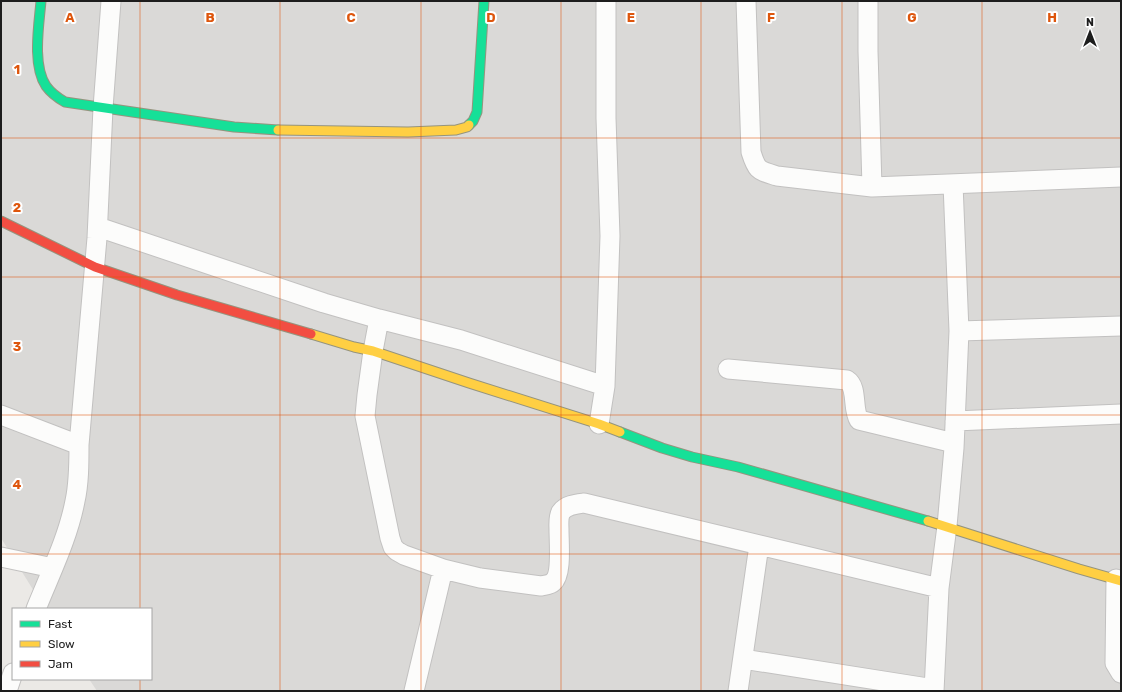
<svg xmlns="http://www.w3.org/2000/svg" width="1122" height="692" font-family="Rubik,sans-serif">
  <style>
    .residential { fill: #dad9d7 }
    .lines { fill: none; stroke-linecap: round; stroke-linejoin: round }
    .street-casing { stroke: #c2c1c0; stroke-width: 21 }
    .fast-casing { stroke: #95947e; stroke-width: 11 }
    .slow-casing { stroke: #95947e; stroke-width: 11 }
    .jam-casing { stroke: #95947e; stroke-width: 11 }
    .street { stroke: #fcfcfb; stroke-width: 19 }
    .fast { stroke: #16e098; stroke-width: 9 }
    .slow { stroke: #ffcf43; stroke-width: 9 }
    .jam { stroke: #f24e42; stroke-width: 9 }
    .grid { fill: none; stroke: #de560d; stroke-width: 1; stroke-opacity: 0.55 }
    .grid-label { font-size: 13px; text-anchor: middle; font-weight: bold; fill: #de560d; stroke: #fff; stroke-width: 4; stroke-linejoin: round; paint-order: stroke }
  </style>
  <rect width="100%" height="100%" fill="#ebe9e6"/>
  <!-- residential -->
  <path class="residential" d="M 1,1 L 1121,1 L 1121,691 L 97,691 L 89,679 L 151,679 L 151,609 L 45,609 L 1,538 Z"/>
  <g class="lines">
    <!-- street casing -->
    <g class="street-casing">
      <path id="street" d="M 746,1 L 751,152 C 757,171 758,170 777,176 L 872,187 L 1121,177
        M 868,1 L 868,51 L 872,187
        M 98,227 L 324,303 L 379,319 L 461,340 L 605,386
        M 379,319 L 373,351 L 367,395 L 365,416 L 390,538 L 393,547 L 397,551 L 404,555 L 443,569 L 480,578 L 541,586 C 545,585 550,585 553,582 C 562,575 559,543 559,530 C 559,525 558,517 561,512 C 566,505 576,504 584,503 L 939,588
        M 959,331 L 1121,326
        M 728,369 L 847,380 C 858,387 852,409 859,420 L 954,443
        M 1,415 L 79,445
        M 955,421 L 1121,414
        M 599,424 L 605,386 L 610,236 L 606,118 L 606,1
        M 1,557 L 53,568
        M 1116,579 L 1115,663 L 1121,673
        M 36,609 C 50,574 68,538 75,501 C 79,483 79,464 79,445 L 97,238 L 103,108 L 111,1
        M 743,659 L 934,689
        M 7,691 L 13,673
        M 414,691 L 443,569
        M 738,691 L 759,545
        M 934,691 L 939,588 L 947,526 L 954,448 L 959,331 L 953,184"/>
    </g>
    <!-- fast casing -->
    <g class="fast-casing">
      <path id="fast" d="M 41,1 C 39,25 32,65 46,86 C 51,93 58,98 65,102 L 234,127 L 278,130
        M 469,125 L 473,121 L 477,112 L 484,1
        M 620,432 L 662,448 L 692,457 L 738,467 L 928,521"/>
    </g>
    <!-- slow casing -->
    <g class="slow-casing">
      <path id="slow" d="M 278,130 L 408,132 L 456,130 L 467,127 L 469,125
        M 311,334 L 354,347 L 373,351 L 469,383 L 599,424 L 620,432
        M 928,521 L 1079,569 L 1121,581"/>
    </g>
    <!-- jam casing -->
    <g class="jam-casing">
      <path id="jam" d="M 1,221 L 95,267 L 177,295 L 311,334"/>
    </g>
    <!-- street -->
    <use href="#street" class="street"/>
    <!-- fast -->
    <use href="#fast" class="fast"/>
    <!-- slow -->
    <use href="#slow" class="slow"/>
    <!-- jam -->
    <use href="#jam" class="jam"/>
  </g>
  <!-- grid -->
  <path class="grid" d="M 140,1 L 140,609M 280,1 L 280,691M 421,1 L 421,691M 561,1 L 561,691M 701,1 L 701,691M 842,1 L 842,691M 982,1 L 982,691M 1,138 L 1121,138M 1,277 L 1121,277M 1,415 L 1121,415M 1,554 L 1121,554M 140,679 L 140,691"/>
  <g class="grid-label">
    <text x="70" y="22">A</text>
    <text x="210" y="22">B</text>
    <text x="351" y="22">C</text>
    <text x="491" y="22">D</text>
    <text x="631" y="22">E</text>
    <text x="771" y="22">F</text>
    <text x="912" y="22">G</text>
    <text x="1052" y="22">H</text>
    <text x="17" y="74">1</text>
    <text x="17" y="212">2</text>
    <text x="17" y="351">3</text>
    <text x="17" y="489">4</text>
  </g>
  <!-- border -->
  <rect width="1122" height="692" fill="none" stroke="#1d1d1d" stroke-width="4"/>
  <!-- legend -->
  <rect x="12" y="608" width="140" height="72" fill="#ffffff" stroke="#a5a5a5"/>
  <rect x="20" y="621" width="20" height="6" fill="#16e098" stroke="#a5a5a5"/>
  <text x="48" y="628" font-size="12" fill="#1d1d1d">Fast</text>
  <rect x="20" y="641" width="20" height="6" fill="#ffcf43" stroke="#a5a5a5"/>
  <text x="48" y="648" font-size="12" fill="#1d1d1d">Slow</text>
  <rect x="20" y="661" width="20" height="6" fill="#f24e42" stroke="#a5a5a5"/>
  <text x="48" y="668" font-size="12" fill="#1d1d1d">Jam</text>
  <!-- north arrow -->
  <g transform="translate(1090 32)" stroke="#ffffff" stroke-width="3" paint-order="stroke">
  <path d="M0-3L7 15L0 10L-7 15Z" fill="#1d1d1d"/>
  <text y="-6" font-size="11" font-weight="bold" text-anchor="middle" fill="#1d1d1d">N</text>
  </g>
</svg>
